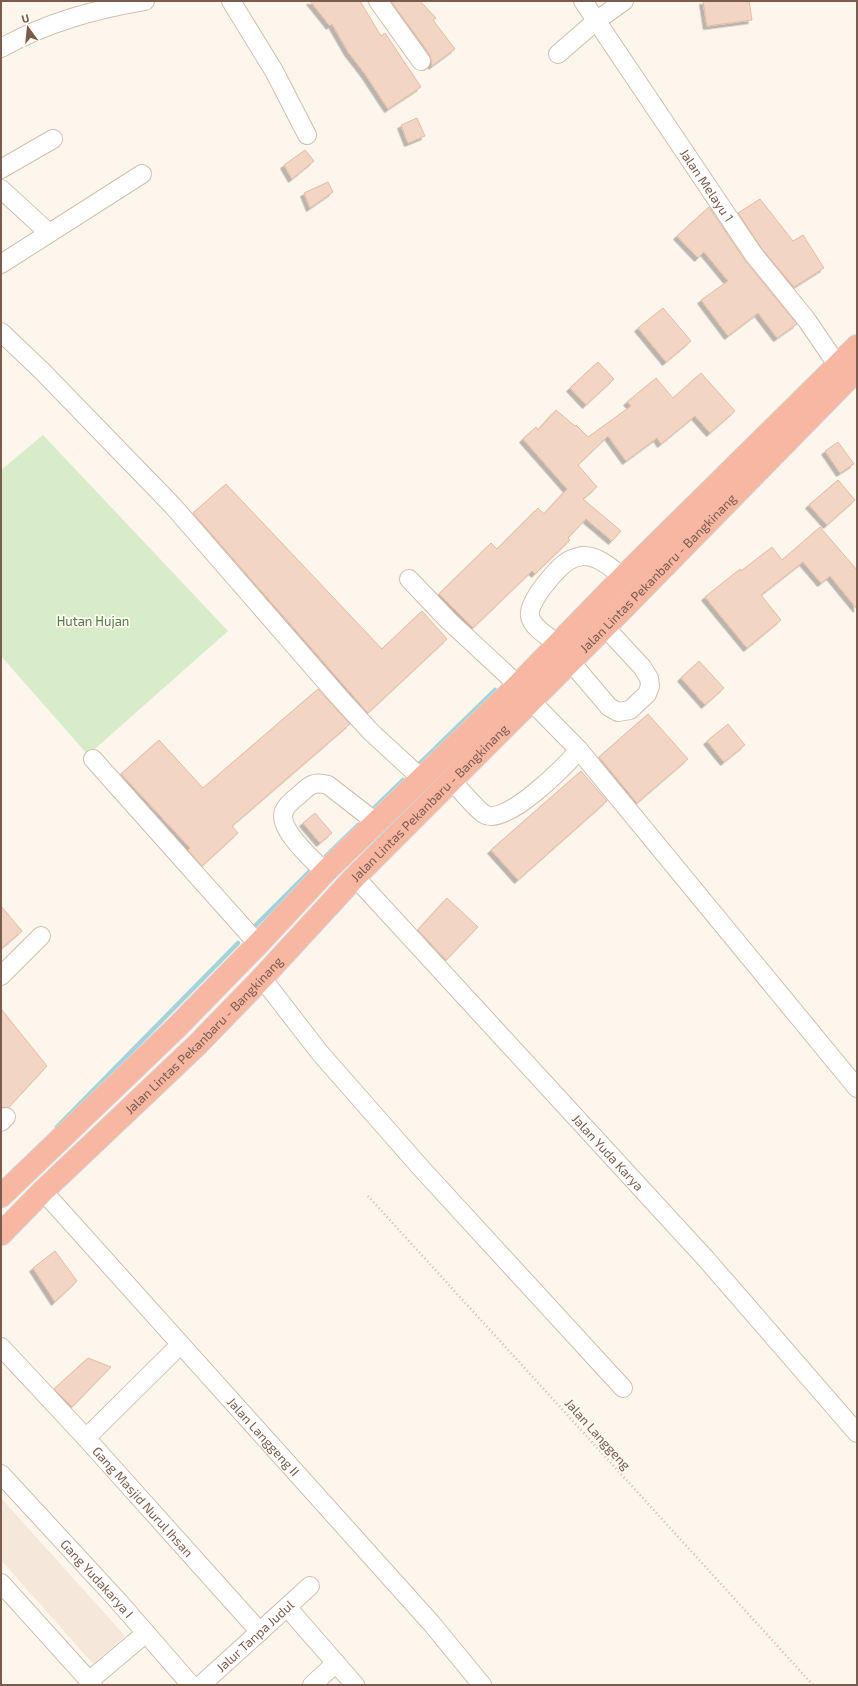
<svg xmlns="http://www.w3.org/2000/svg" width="858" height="1686" font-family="'Exo 2',sans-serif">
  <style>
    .residential { fill: #f5e8da }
    .green { fill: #d8ecc9 }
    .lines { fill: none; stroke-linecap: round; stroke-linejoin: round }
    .stream { stroke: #a5d3da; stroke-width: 4.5 }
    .building { fill: #f3d5c3; stroke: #e6bba3; filter: url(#shadow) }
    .minor-casing { stroke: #d1beb0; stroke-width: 20 }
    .highway-casing { stroke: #dad1cd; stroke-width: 24 }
    .path { stroke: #d9b8a5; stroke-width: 2.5; stroke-dasharray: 1 3; stroke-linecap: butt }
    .minor { stroke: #fff; stroke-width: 18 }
    .highway { stroke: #f7b7a3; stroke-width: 22 }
    .labels { text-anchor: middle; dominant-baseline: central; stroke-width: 3.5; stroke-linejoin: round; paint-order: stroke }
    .street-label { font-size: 13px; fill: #7a5c4d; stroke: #fffaf3 }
    .park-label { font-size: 13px; fill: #537a41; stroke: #fffaf3 }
  </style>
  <defs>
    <filter id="shadow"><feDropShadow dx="-3.5" dy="3.5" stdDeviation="0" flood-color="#0004"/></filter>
  </defs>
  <rect width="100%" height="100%" fill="#fdf6ec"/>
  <!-- residential -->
  <path class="residential" d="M 1,1498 L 125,1636 L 93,1664 L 1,1560 Z"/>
  <!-- green -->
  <path class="green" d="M 43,435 L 228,631 L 88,755 L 1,656 L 1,470 Z"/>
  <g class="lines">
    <!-- stream -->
    <path class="stream" d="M 420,763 L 495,690
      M 375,807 L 403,780
      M 326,856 L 358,825
      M 255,926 L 312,869
      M 57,1127 L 238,943"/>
  </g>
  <!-- building -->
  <path class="building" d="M 310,1 L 360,1 L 381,36 L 385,33 L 421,87 L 388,109 L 365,74 L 348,52 L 332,24 L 330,26 Z
    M 391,1 L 420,1 L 436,18 L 433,20 L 455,49 L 432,66 L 430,55 Z
    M 703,1 L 749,1 L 752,20 L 707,26 Z
    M 417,118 L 425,136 L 408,143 L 401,125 Z
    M 305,150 L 314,161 L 292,179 L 284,165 Z
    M 328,182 L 333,192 L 310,208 L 304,193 Z
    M 760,199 L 793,241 L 803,235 L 824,268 L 794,287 L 762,249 L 738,213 Z
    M 709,207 L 746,262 L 797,324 L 777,338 L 758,313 L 728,336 L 701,300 L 728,281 L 704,252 L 698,258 L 677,236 Z
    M 663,308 L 691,341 L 666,362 L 638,328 Z
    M 598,362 L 614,379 L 586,405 L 570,388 Z
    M 701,373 L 735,411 L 710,433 L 695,416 L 661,444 L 657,438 L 626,461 L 608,436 L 578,465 L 597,487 L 583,499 L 621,531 L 612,541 L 586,519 L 568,538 L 570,540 L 535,574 L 532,571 L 473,628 L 439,594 L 491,543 L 497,549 L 538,508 L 544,514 L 567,489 L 523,439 L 536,427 L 538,430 L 556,410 L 575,426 L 576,425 L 588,437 L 631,406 L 627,402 L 656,378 L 673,398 Z
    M 838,442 L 854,464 L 840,473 L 825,451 Z
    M 838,480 L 855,500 L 827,525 L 809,505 Z
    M 226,484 L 382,649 L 422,611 L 447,639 L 368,713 L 193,513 Z
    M 820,527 L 857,570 L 857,609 L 830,576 L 821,583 L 803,562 L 761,595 L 781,620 L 747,648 L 705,597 L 740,569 L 741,571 L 772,547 L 782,560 Z
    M 699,661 L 724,688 L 705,705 L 681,678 Z
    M 318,689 L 350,724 L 232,826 L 238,833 L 202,866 L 188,850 L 190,848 L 121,774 L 159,740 L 203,788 Z
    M 648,714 L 688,759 L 637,803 L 599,757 Z
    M 728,724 L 745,745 L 724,762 L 707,741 Z
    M 581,771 L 607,801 L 518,880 L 491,850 Z
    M 315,813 L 332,833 L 320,843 L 303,823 Z
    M 447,898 L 478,927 L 446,960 L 418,930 Z
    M 1,906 L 22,931 L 1,949 Z
    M 1,1009 L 47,1066 L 9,1107 L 1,1108 Z
    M 55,1251 L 77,1281 L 55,1302 L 33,1268 Z
    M 88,1358 L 111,1367 L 72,1407 L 54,1389 Z"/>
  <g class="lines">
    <!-- minor casing -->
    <g class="minor-casing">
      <g id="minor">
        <path d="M 231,1 L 274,71 L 307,135"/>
        <path d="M 378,1 L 421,61"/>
        <path id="s1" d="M 583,1 L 754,255 L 806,319 L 838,366"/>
        <path d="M 1,48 C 48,22 93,10 145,1"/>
        <path d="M 558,54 L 596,21 L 624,1"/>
        <path d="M 1,169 L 53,139"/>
        <path d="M 1,189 L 49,233"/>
        <path d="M 1,264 L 142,174"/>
        <path d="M 1,332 L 42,371 L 173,506 L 339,697 L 371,732 L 422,779"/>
        <path d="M 409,579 L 449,621 L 518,685"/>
        <path d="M 558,644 C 549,637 532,628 530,616 C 527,602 559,565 570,560 C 573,558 579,557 582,556 C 598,555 611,568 623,577"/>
        <path d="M 570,661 L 609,707 L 618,712 L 630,710 L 647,694 L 650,686 L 649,678 L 642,667 L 605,627"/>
        <path d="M 579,750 L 857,1088"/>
        <path d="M 93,759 L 258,944"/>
        <path d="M 452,781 C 460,789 476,809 484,814 C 505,828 566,765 579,750 L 531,701"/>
        <path d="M 325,872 C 313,860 277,829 284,811 C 287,804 293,800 299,795 C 310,785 313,781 328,785 L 377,823"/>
        <path id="s2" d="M 355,877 L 706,1259 L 857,1433"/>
        <path d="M 1,976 L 41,936"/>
        <path d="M 262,978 L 320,1053 L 421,1168 L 623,1388"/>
        <path d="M 1,1122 L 6,1117"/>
        <path id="s3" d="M 43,1191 L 432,1624 L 482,1685"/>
        <path id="s4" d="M 1,1347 L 86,1438 L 260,1632"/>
        <path d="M 86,1438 L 180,1345"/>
        <path id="s5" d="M 1,1474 L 119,1602 L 191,1685"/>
        <path d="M 1,1583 L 93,1685"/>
        <path d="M 287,1607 L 355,1685"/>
        <path d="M 89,1681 L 146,1633"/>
        <path id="s6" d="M 201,1685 L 310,1586"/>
        <path d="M 312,1685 L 336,1663"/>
      </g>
    </g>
    <!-- highway casing -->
    <g class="highway-casing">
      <g id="highway">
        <path d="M 1,1196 L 177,1027 L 258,944 L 325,872 L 518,685 L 623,577 L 857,346"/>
        <path id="s7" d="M 1,1234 L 43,1191 L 198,1044 L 262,978 L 355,877 L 605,627 L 857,370"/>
      </g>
    </g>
    <!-- path -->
    <path class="path" d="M 368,1196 L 813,1685"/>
    <!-- minor -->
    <use href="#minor" class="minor"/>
    <!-- highway -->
    <use href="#highway" class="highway"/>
  </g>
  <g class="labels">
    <!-- street labels -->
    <g class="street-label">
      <text stroke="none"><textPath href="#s1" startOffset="222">Jalan Melayu 1</textPath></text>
      <text stroke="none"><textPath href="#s7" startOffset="932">Jalan Lintas Pekanbaru - Bangkinang</textPath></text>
      <text stroke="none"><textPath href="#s7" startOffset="608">Jalan Lintas Pekanbaru - Bangkinang</textPath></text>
      <text stroke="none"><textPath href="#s7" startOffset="284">Jalan Lintas Pekanbaru - Bangkinang</textPath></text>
      <text stroke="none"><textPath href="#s2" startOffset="374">Jalan Yuda Karya</textPath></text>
      <text transform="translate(598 1434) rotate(48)">Jalan Langgeng</text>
      <text stroke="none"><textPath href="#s3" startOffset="330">Jalan Langgeng II</textPath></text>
      <text stroke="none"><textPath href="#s4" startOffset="210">Gang Masjid Nurul Ihsan</textPath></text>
      <text stroke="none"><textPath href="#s5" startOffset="142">Gang Yudakarya I</textPath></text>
      <text stroke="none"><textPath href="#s6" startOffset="73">Jalur Tanpa Judul</textPath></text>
    </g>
    <!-- park labels -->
    <g class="park-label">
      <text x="93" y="621">Hutan Hujan</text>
    </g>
  </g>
  <!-- border -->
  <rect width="858" height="1686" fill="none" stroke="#7a5c4d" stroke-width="4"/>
  <!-- north arrow -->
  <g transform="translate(28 28) rotate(345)" stroke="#fffaf3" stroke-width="3" paint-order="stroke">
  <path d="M0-3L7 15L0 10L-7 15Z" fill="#7a5c4d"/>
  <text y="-6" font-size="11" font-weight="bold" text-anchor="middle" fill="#7a5c4d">U</text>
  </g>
</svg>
